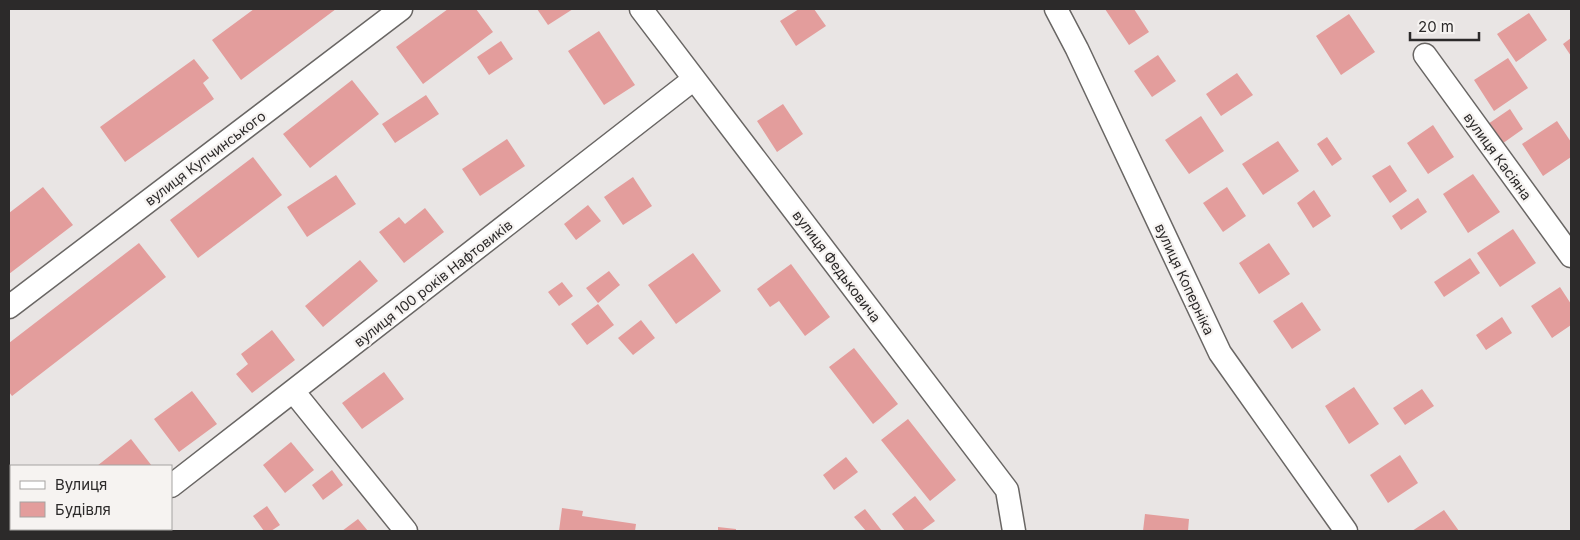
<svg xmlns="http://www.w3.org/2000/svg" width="1580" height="540" font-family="Inter,sans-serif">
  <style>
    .building { fill: #e39d9c }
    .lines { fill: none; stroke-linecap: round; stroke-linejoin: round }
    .minor-casing { stroke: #696664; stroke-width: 25 }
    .minor { stroke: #fff; stroke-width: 22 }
    .labels { text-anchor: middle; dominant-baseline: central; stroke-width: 4.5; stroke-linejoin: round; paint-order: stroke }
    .street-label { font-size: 14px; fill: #2c2a2a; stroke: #f6f3f1 }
  </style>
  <rect width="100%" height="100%" fill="#e9e5e4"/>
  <!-- building -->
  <path class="building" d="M 254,9 L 336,9 L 241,80 L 212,40 Z
    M 448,9 L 476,9 L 493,32 L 423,84 L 396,47 Z
    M 537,9 L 573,9 L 548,25 Z
    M 799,9 L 814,9 L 826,26 L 796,46 L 780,21 Z
    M 1105,9 L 1134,9 L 1149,32 L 1129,45 Z
    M 1529,13 L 1547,40 L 1516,62 L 1497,34 Z
    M 1349,14 L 1375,52 L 1341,75 L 1316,36 Z
    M 599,31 L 635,85 L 604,105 L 568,51 Z
    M 1571,38 L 1571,56 L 1563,44 Z
    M 501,41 L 513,59 L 489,75 L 477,57 Z
    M 1158,55 L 1176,81 L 1152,97 L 1134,71 Z
    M 1508,58 L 1528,88 L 1494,111 L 1474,80 Z
    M 194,59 L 209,78 L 203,83 L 214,99 L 125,162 L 100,127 Z
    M 1237,73 L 1253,95 L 1221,116 L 1206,94 Z
    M 352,80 L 379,114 L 310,168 L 283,134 Z
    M 426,95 L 439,114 L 395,143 L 382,124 Z
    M 783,104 L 803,134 L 777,152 L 757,121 Z
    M 1510,109 L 1523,129 L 1499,146 L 1485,126 Z
    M 1201,116 L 1224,151 L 1189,174 L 1165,140 Z
    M 1557,121 L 1571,142 L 1571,157 L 1543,176 L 1522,144 Z
    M 1433,125 L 1454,157 L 1428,174 L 1407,143 Z
    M 1327,137 L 1342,159 L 1332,166 L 1317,144 Z
    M 507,139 L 525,166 L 480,196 L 462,169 Z
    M 1278,141 L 1299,171 L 1263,195 L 1242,164 Z
    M 253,157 L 282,195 L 198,258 L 170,220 Z
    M 1390,165 L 1407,191 L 1390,203 L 1372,176 Z
    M 1473,174 L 1500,212 L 1468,233 L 1443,194 Z
    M 336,175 L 356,204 L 307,237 L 287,207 Z
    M 633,177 L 652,206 L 623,225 L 604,197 Z
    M 43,187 L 73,225 L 9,274 L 9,213 Z
    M 1227,187 L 1246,216 L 1223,232 L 1203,203 Z
    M 1314,190 L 1331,216 L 1313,228 L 1297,203 Z
    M 1418,198 L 1427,212 L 1401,230 L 1392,216 Z
    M 588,205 L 601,221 L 576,240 L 564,224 Z
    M 425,208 L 444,232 L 404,263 L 379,232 L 399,217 L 405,224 Z
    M 1513,229 L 1536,263 L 1500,287 L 1477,253 Z
    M 139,243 L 166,277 L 12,396 L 9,392 L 9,343 Z
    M 1269,243 L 1290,274 L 1259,294 L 1239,263 Z
    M 693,253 L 721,291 L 676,324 L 648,285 Z
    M 1470,258 L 1480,273 L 1444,297 L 1434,282 Z
    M 360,260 L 378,281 L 323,327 L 305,306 Z
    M 791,264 L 830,317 L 805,336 L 779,301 L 770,307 L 757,289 Z
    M 609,271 L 620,285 L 598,303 L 586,288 Z
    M 562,282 L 573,296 L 559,306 L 548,292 Z
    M 1560,287 L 1571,304 L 1571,325 L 1552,338 L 1531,306 Z
    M 1302,302 L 1321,330 L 1292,349 L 1273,321 Z
    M 598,304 L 614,325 L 587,345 L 571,324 Z
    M 1502,317 L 1512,333 L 1486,350 L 1476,335 Z
    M 641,320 L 655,338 L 633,355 L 618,338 Z
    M 272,330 L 295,360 L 252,393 L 236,374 L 248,364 L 241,354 Z
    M 854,348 L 898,404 L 873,424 L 829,367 Z
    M 384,372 L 404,399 L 362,429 L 342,403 Z
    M 1354,387 L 1379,424 L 1349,444 L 1325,406 Z
    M 1422,389 L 1434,406 L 1405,425 L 1393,408 Z
    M 192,391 L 217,424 L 179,452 L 154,419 Z
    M 908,419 L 956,480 L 930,501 L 881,440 Z
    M 131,439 L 152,466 L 97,466 Z
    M 291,442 L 314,470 L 285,493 L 263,465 Z
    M 1400,455 L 1418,483 L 1388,503 L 1370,475 Z
    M 846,457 L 858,472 L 834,490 L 823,475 Z
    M 332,470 L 343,485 L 323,500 L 312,485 Z
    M 915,496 L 935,521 L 921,531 L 905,531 L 892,514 Z
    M 267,506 L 280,525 L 271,531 L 264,531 L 253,516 Z
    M 562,508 L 583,511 L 582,516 L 636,524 L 635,531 L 559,531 Z
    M 865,509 L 882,531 L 866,531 L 854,517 Z
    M 1444,510 L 1459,531 L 1412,531 Z
    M 1145,514 L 1189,519 L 1188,531 L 1143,531 Z
    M 358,519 L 368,531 L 342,531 Z
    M 718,527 L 736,529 L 736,531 L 718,531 Z
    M 27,529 L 67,529 L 64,531 L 29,531 Z"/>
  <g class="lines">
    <!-- minor casing -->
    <g class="minor-casing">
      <path id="minor" d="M 641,9 L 1007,490 L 1014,531
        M 1056,9 L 1077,49 L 1220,353 L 1346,531
        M 1425,55 L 1571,256
        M 9,307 L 401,9
        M 293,391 L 406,531
        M 171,486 L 694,79
        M 114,531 L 117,529"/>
    </g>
    <!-- minor -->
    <use href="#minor" class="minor"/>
  </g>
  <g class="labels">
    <!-- street labels -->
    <g class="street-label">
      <text transform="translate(1498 156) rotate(54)">вулиця Касіяна</text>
      <text transform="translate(205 158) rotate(-37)">вулиця Купчинського</text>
      <text transform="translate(837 266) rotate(53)">вулиця Федьковича</text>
      <text transform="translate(1185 279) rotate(65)">вулиця Коперніка</text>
      <text transform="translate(433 283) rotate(-38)">вулиця 100 років Нафтовиків</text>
    </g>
  </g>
  <!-- border -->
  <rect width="1580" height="540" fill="none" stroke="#2c2a2a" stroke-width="20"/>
  <!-- legend -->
  <rect x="10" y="465" width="162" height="65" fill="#f6f3f1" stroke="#a5a3a1"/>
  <rect x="20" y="481" width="25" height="8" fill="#ffffff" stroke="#a5a3a1"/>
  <text x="55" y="490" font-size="15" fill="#2c2a2a">Вулиця</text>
  <rect x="20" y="502" width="25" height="15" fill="#e39d9c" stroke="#a5a3a1"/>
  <text x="55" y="515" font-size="15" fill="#2c2a2a">Будівля</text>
  <!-- scale -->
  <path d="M1410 32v8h69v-8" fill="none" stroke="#2c2a2a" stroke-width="2.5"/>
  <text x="1418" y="32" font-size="15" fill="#2c2a2a" stroke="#f6f3f1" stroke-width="4" paint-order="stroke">20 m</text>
</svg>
